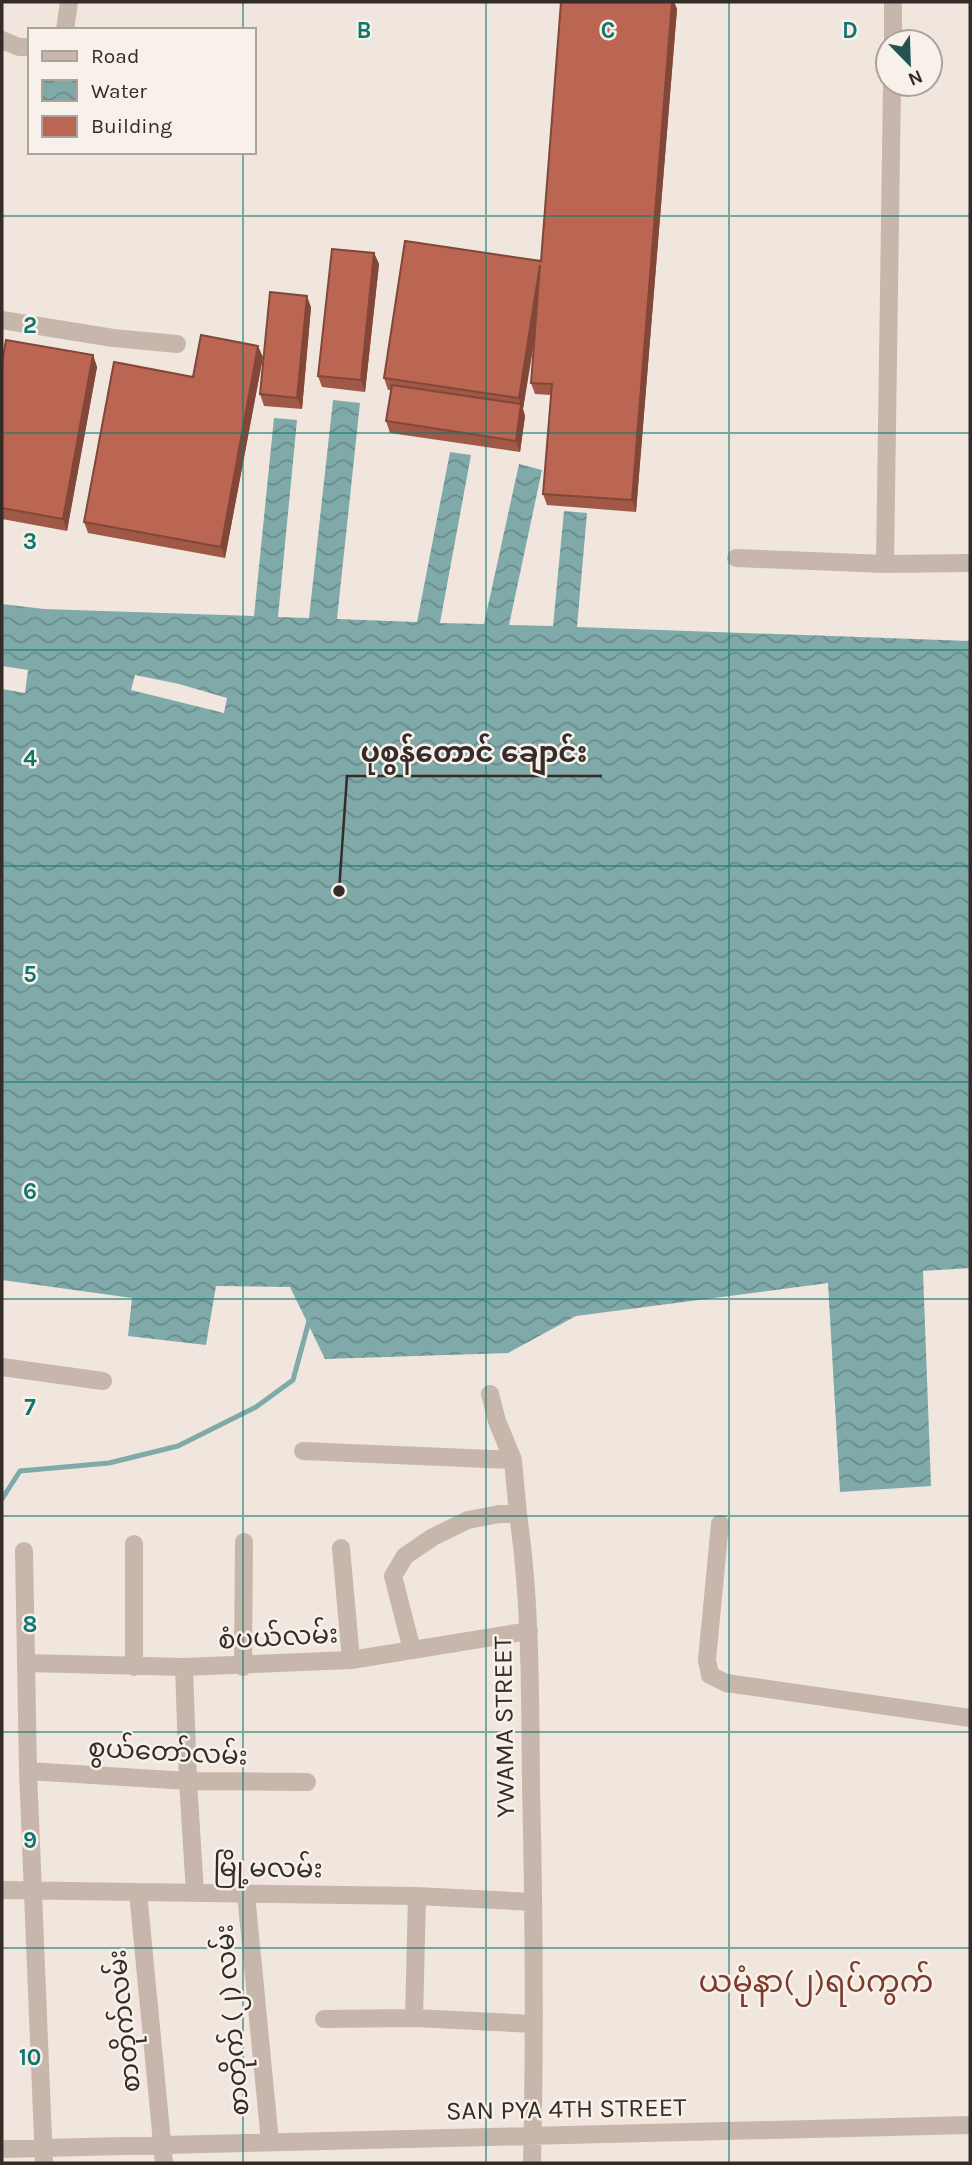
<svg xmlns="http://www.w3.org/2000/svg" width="972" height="2165" font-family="Karla,'Noto Sans Myanmar',sans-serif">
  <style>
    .water { fill: url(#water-waves) }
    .pier { fill: #f0e6de }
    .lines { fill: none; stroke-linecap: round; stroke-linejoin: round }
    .stream { stroke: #80aaaa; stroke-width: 5 }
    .minor { stroke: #c7b6ab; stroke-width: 18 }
    .wall { fill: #a05847 }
    .shaded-wall { fill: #824739 }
    .building { fill: #ba6652; stroke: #824739; stroke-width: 2 }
    .grid { fill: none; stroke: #0f766e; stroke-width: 2; stroke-opacity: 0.55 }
    .labels { text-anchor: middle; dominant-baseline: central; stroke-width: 5; stroke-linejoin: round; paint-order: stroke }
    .street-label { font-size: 26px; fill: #352c29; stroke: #f8f1ea }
    .quarter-label { font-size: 30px; fill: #7c3a2b; stroke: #f8f1ea }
    .grid-label { font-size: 23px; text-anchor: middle; font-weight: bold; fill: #0f766e; stroke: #f8f1ea; stroke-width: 5; stroke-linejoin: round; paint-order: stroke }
    .leader { fill: none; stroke: #352c29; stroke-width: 2.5 }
    .callout-dot { fill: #352c29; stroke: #f8f1ea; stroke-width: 2.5 }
    .callout-label { font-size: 28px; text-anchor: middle; font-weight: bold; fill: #352c29; stroke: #f8f1ea; stroke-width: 5; stroke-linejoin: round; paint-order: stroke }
  </style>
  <defs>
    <pattern id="water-waves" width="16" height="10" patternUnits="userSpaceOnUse" patternTransform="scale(1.75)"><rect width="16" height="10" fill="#80aaaa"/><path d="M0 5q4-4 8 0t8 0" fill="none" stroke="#6a8b8a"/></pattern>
  </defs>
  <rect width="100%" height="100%" fill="#f0e6de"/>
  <!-- water -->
  <path class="water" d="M 333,400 L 360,403 L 337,619 L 417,622 L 450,452 L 471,455 L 440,623 L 484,624 L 519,464 L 542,470 L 509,625 L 553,626 L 564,511 L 587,513 L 577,627 L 970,641 L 970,1268 L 923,1271 L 931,1486 L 840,1492 L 828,1283 L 576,1316 L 508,1353 L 325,1359 L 290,1287 L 216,1286 L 206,1345 L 128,1336 L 132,1298 L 2,1280 L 2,604 L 44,609 L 254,616 L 274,418 L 297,420 L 278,617 L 309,618 Z"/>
  <!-- pier -->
  <path class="pier" d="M 2,666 L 28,670 L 25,693 L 2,689 Z
    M 135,675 L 179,684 L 227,698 L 224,713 L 131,690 Z"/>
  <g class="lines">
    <!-- stream -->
    <path class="stream" d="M 2,1499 L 20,1471 L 109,1463 L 178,1446 L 256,1407 L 293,1380 L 309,1321"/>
    <!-- minor -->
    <path class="minor" d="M 65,30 L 69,2
      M 2,40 L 19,47 L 30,47
      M 893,42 L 893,2
      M 2,320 L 113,338 L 177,344
      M 736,558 L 885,564 L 970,563
      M 885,564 L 892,84
      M 2,1367 L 103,1381
      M 490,1394 L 497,1421 L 513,1460 L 518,1514
      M 303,1451 L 513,1460
      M 720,1524 L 707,1660 L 710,1675 L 726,1683 L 970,1718
      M 134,1544 L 134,1667
      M 341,1548 L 351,1660
      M 24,1551 L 28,1771 L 44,2163
      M 412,1650 L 393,1576 L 405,1556 L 433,1537 L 468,1520 L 499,1514 L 518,1514 C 531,1603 530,1694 531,1785 C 534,1911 535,2037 532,2163
      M 27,1663 L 184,1667 L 351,1660 L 529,1631
      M 184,1667 L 188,1781 L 195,1893
      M 243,1667 L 244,1542
      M 28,1771 L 188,1781 L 307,1782
      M 2,1890 L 417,1896 L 533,1902
      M 138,1892 L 164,2163
      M 246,1894 L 270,2142
      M 414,2018 L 417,1896
      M 324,2019 L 414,2018 L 533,2024
      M 2,2149 L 970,2125"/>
  </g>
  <!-- wall -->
  <path class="wall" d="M 561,2 L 674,2 L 677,9 L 636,512 L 547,505 L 543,494 L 551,395 L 535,394 L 531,383 L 535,337 L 523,409 L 525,416 L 520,452 L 390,433 L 386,421 L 391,390 L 388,390 L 384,378 L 541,261 Z
    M 374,253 L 379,264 L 365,392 L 322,387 L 318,376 Z
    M 311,307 L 302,409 L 264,406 L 260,394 Z
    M 93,355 L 97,367 L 67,531 L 2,519 L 2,363 Z
    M 263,357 L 225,558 L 88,533 L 84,522 L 193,377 Z"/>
  <!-- shaded-wall -->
  <path class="shaded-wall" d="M 672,2 L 674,2 L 677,9 L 636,512 L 632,500 Z
    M 374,253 L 379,264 L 365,392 L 361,380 Z
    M 540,265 L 544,276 L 523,409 L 525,416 L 520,452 L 516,441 L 521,405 L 519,398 Z
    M 307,296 L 311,307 L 302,409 L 297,398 Z
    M 258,346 L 263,357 L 225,558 L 221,547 Z
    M 93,355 L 97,367 L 67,531 L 63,519 Z"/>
  <!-- building -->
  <path class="building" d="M 561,2 L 672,2 L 632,500 L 543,494 L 552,384 L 531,383 L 540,265 L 519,398 L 384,378 L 405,241 L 541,261 Z
    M 332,249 L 374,253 L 361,380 L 318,376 Z
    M 270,292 L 307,296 L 297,398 L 260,394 Z
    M 201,335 L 258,346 L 221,547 L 84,522 L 114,362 L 193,377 Z
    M 6,340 L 93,355 L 63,519 L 2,508 L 2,363 Z
    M 392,385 L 521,404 L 516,441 L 386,421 Z"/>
  <!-- grid -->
  <path class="grid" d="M 243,2 L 243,30M 486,2 L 486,2163M 729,2 L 729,2163M 243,152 L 243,2163M 2,216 L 970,216M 2,433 L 970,433M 2,650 L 970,650M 2,866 L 970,866M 2,1082 L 970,1082M 2,1299 L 970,1299M 2,1516 L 970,1516M 2,1732 L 970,1732M 2,1948 L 970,1948"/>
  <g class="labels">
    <!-- street labels -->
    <g class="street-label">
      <text transform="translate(278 1637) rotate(-3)">စံပယ်လမ်း</text>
      <text transform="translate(504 1727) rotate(-91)">YWAMA STREET</text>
      <text transform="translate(168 1752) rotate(3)">စွယ်တော်လမ်း</text>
      <text transform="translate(268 1868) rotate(1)">မြို့မလမ်း</text>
      <text transform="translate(232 2020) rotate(-95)">စာတိုက် (၂) လမ်း</text>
      <text transform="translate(124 2021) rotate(-96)">စာတိုက်လမ်း</text>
      <text transform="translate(566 2109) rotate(-1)">SAN PYA 4TH STREET</text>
    </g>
    <!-- quarter labels -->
    <g class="quarter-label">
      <text x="816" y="1982">ယမုံနာ(၂)ရပ်ကွက်</text>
    </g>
  </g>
  <g class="grid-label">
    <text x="364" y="38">B</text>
    <text x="608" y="38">C</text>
    <text x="850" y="38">D</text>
    <text x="30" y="333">2</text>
    <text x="30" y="549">3</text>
    <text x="30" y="766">4</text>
    <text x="30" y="982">5</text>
    <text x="30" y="1199">6</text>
    <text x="30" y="1415">7</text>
    <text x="30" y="1632">8</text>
    <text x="30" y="1848">9</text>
    <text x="30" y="2065">10</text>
  </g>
  <!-- callouts -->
  <path class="leader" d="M339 891L347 776H602"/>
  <circle class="callout-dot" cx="339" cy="891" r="7"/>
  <g class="callout-label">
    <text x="474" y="762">ပုစွန်တောင် ချောင်း</text>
  </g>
  <!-- border -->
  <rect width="972" height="2165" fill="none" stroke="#352c29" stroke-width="7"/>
  <!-- legend -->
  <rect x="28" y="28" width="228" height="126" fill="#f8f1ea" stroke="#aaa29d" stroke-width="2"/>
  <rect x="42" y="51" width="35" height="10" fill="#c7b6ab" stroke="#aaa29d" stroke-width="2"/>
  <text x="91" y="63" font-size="21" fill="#352c29">Road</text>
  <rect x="42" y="80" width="35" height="21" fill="url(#water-waves)" stroke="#aaa29d" stroke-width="2"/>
  <text x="91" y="98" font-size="21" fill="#352c29">Water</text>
  <rect x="42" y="116" width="35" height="21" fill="#ba6652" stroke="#aaa29d" stroke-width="2"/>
  <text x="91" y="133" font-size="21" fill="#352c29">Building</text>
  <!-- north arrow -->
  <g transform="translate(909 63) rotate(157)"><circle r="33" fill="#f8f1ea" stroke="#aaa29d" stroke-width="2"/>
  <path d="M0-5L12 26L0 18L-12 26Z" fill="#235253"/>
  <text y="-10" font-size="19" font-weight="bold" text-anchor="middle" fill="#352c29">N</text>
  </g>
</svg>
